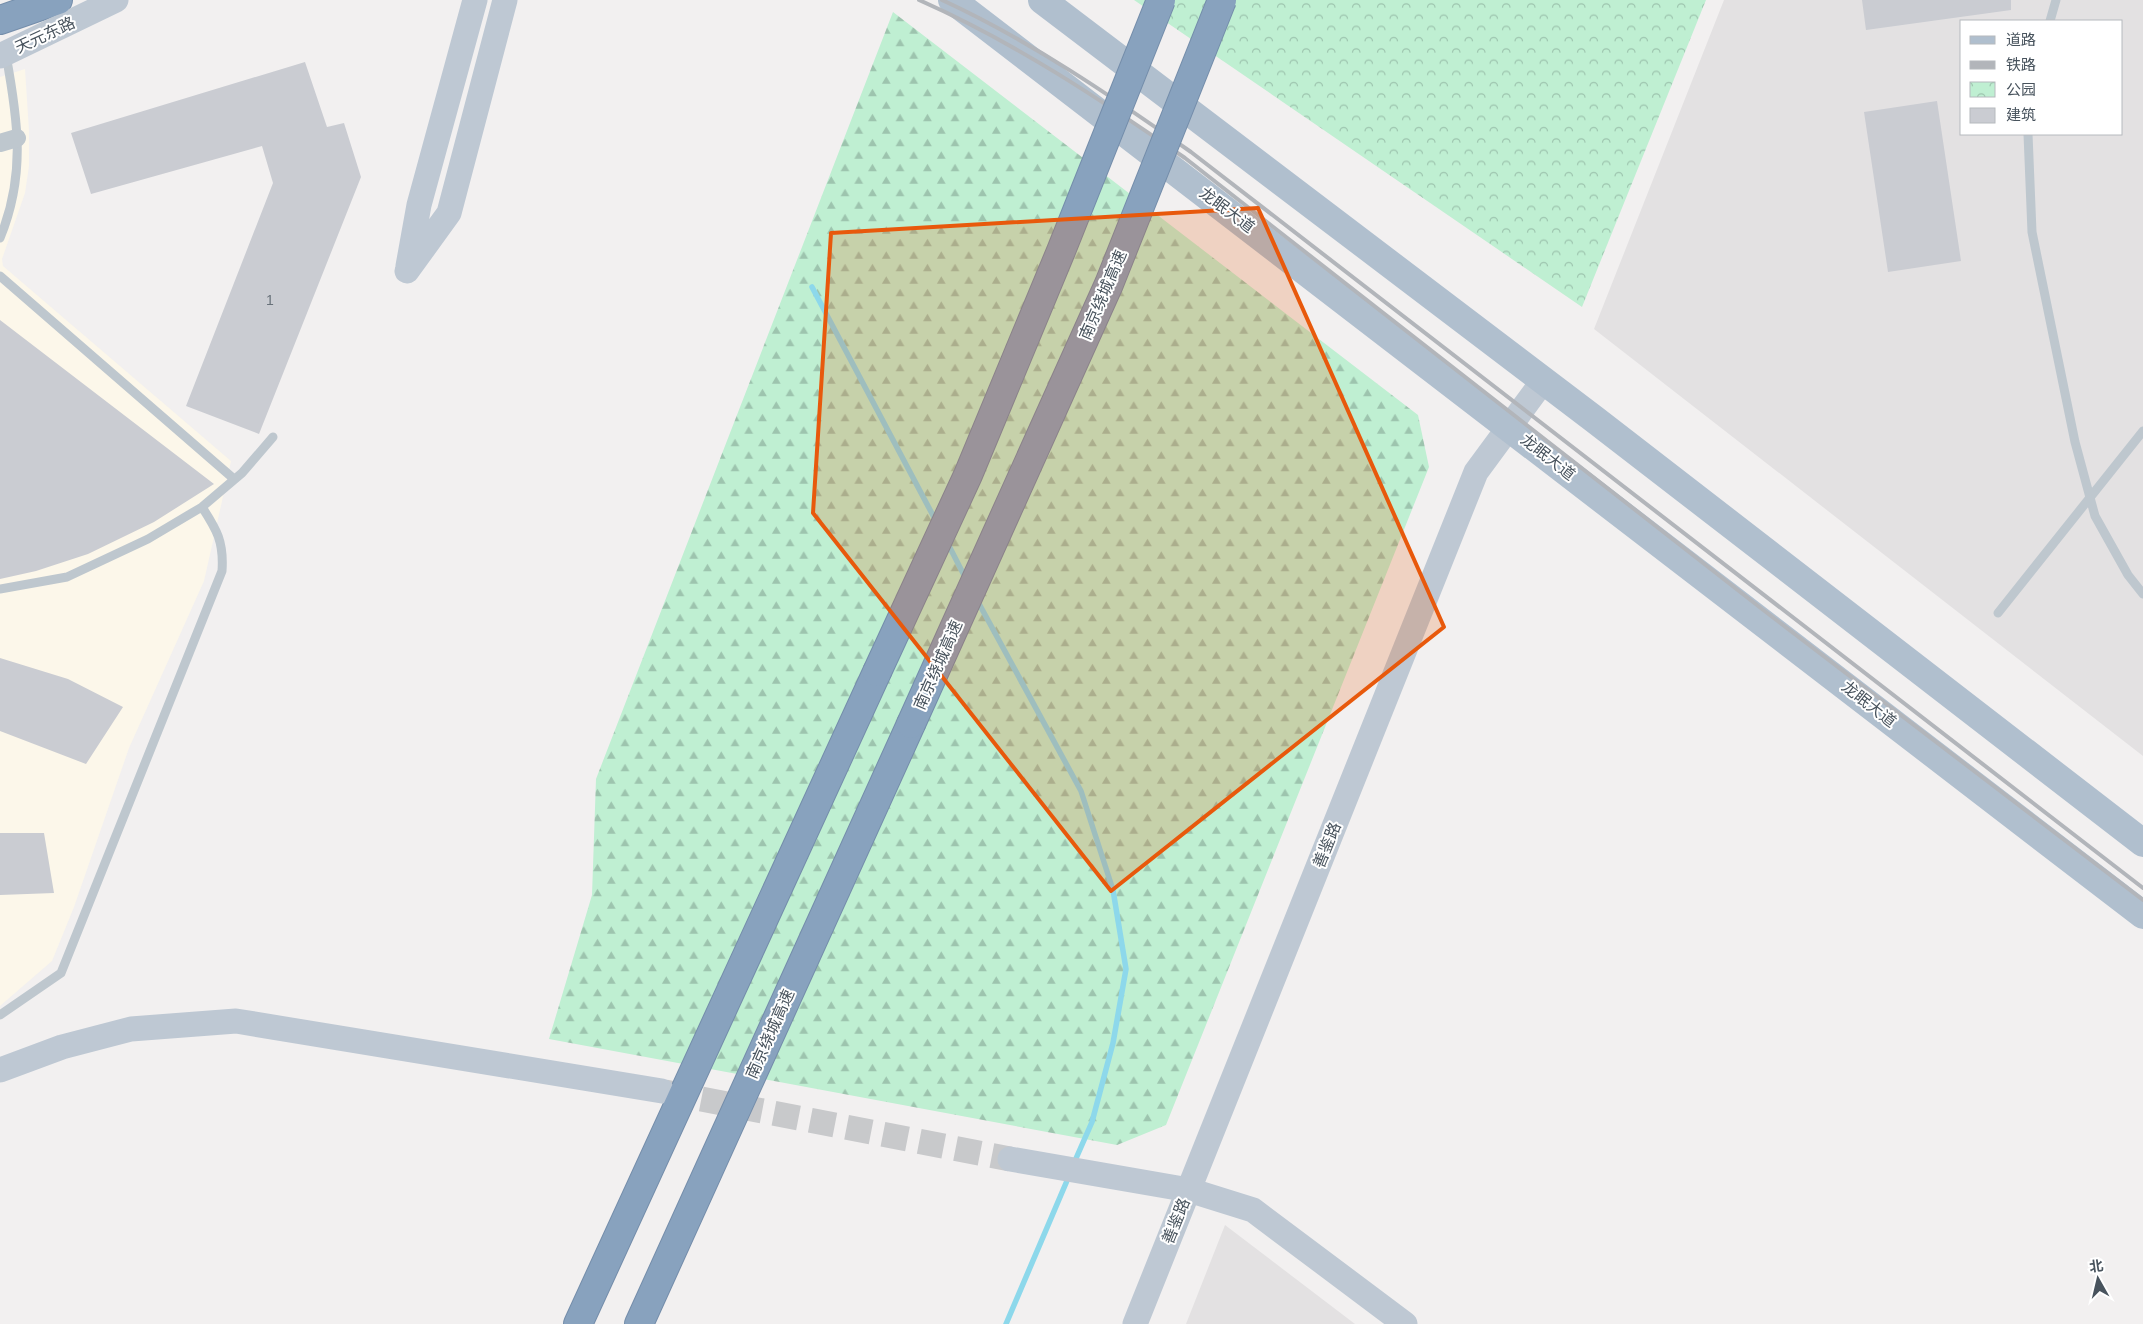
<svg xmlns="http://www.w3.org/2000/svg" width="2143" height="1324" font-family="Arial,'Noto Sans SC',sans-serif">
  <style>
    .commercial { fill: #fcf7ea }
    .education { fill: #e3e1e2; fill-rule: evenodd }
    .forest { fill: url(#forest-firs) }
    .park { fill: url(#park-crowns) }
    .lines { fill: none; stroke-linecap: round; stroke-linejoin: round }
    .stream { stroke: #8dd8eb; stroke-width: 5.5 }
    .building { fill: #caccd2 }
    .secondary-tunnel { stroke: #c8c9cb; stroke-width: 25; stroke-dasharray: 25 12; stroke-linecap: butt }
    .highway-casing { stroke: #748daa; stroke-width: 30 }
    .lane { stroke: #bec7ce; stroke-width: 9 }
    .street { stroke: #bec7ce; stroke-width: 18 }
    .secondary { stroke: #bec8d3; stroke-width: 25 }
    .primary { stroke: #b0bfce; stroke-width: 28 }
    .highway { stroke: #88a2be; stroke-width: 28 }
    .rail { stroke: #b2b5ba; stroke-width: 4 }
    .highway-bridge-casing { stroke: #748daa; stroke-width: 30; stroke-linecap: butt }
    .highway-bridge { stroke: #88a2be; stroke-width: 28 }
    .marked { fill: #e8590c; fill-opacity: 0.2; stroke: #e8590c; stroke-width: 4; stroke-linejoin: round }
    .labels { text-anchor: middle; dominant-baseline: central; stroke-width: 4; stroke-linejoin: round; paint-order: stroke }
    .number-label { font-size: 14px; fill: #68717a }
    .street-label { font-size: 16px; fill: #48535d; stroke: #fff }
  </style>
  <defs>
    <pattern id="forest-firs" width="22" height="20" patternUnits="userSpaceOnUse" patternTransform="scale(1.25)"><rect width="22" height="20" fill="#bfefd2"/><path d="M5 1l3.5 6h-7zM16 11l3.5 6h-7z" fill="#9dc4ae"/></pattern>
    <pattern id="park-crowns" width="20" height="18" patternUnits="userSpaceOnUse" patternTransform="scale(1.25)"><rect width="20" height="18" fill="#bfefd2"/><path d="M2 6a3 3 0 1 1 6 0M12 15a3 3 0 1 1 6 0" fill="none" stroke="#9dc4ae"/></pattern>
  </defs>
  <rect width="100%" height="100%" fill="#f2f0f0"/>
  <!-- commercial -->
  <path class="commercial" d="M 25,69 L 29,131 L 29,166 L 25,193 L 2,259 L 3,266 L 231,461 L 204,581 L 129,748 L 74,907 L 52,961 L 0,1006 L 0,77 Z"/>
  <!-- education -->
  <path class="education" d="M 1724,0 L 2143,0 L 2143,756 L 1594,329 ZM 1962,21 L 2122,21 L 2122,134 L 1962,134 Z
    M 1225,1225 L 1355,1324 L 1186,1324 Z"/>
  <!-- forest -->
  <path class="forest" d="M 893,12 L 1418,415 L 1429,467 L 1166,1125 L 1117,1145 L 549,1039 L 592,895 L 596,779 Z"/>
  <!-- park -->
  <path class="park" d="M 1134,0 L 1706,0 L 1582,307 Z"/>
  <g class="lines">
    <!-- stream -->
    <path class="stream" d="M 812,287 L 937,523
      M 947,542 L 967,581
      M 977,600 L 1081,791 L 1113,890 L 1126,969 L 1113,1043 L 1092,1122 L 1074,1163
      M 1006,1324 L 1069,1176"/>
  </g>
  <!-- building -->
  <path class="building" d="M 1862,0 L 2011,0 L 2011,10 L 1866,30 Z
    M 305,62 L 327,127 L 344,123 L 361,177 L 259,434 L 186,406 L 273,183 L 262,146 L 91,194 L 71,133 Z
    M 1937,101 L 1961,261 L 1888,272 L 1864,112 Z
    M 0,320 L 214,484 L 154,522 L 88,554 L 36,571 L 0,579 Z
    M 0,658 L 68,679 L 123,707 L 86,764 L 0,731 Z
    M 0,833 L 44,833 L 54,893 L 0,895 Z"/>
  <g class="lines">
    <!-- secondary-tunnel -->
    <path class="secondary-tunnel" d="M 665,1092 L 1010,1159"/>
    <!-- highway casing -->
    <g class="highway-casing">
      <path id="highway" d="M 0,20 L 58,0
        M 578,1324 L 877,672
        M 639,1324 L 911,724"/>
    </g>
    <!-- lane -->
    <path class="lane" d="M 2050,21 L 2056,0
      M 2028,134 L 2032,232 L 2075,442 L 2095,516 L 2128,575 L 2143,594
      M 0,238 C 26,175 18,120 6,55
      M 0,276 L 234,479
      M 0,589 L 67,577 L 148,539 L 202,507 L 242,473 L 273,437
      M 1998,613 L 2143,431
      M 0,1015 L 61,973 L 222,571 C 224,542 217,530 202,507"/>
    <!-- street -->
    <path class="street" d="M 0,143 L 17,138"/>
    <!-- secondary -->
    <path class="secondary" d="M 0,56 L 116,0
      M 408,266 L 419,205 L 475,0
      M 407,271 L 449,213 L 505,0
      M 0,1070 L 62,1047 L 131,1029 L 236,1021 L 662,1091
      M 1010,1159 L 1189,1190 L 1253,1210 L 1405,1324
      M 1135,1324 L 1476,472 L 1543,381"/>
    <!-- primary -->
    <path class="primary" d="M 952,0 L 2143,915
      M 1042,0 L 1594,419 L 2143,843"/>
    <!-- highway -->
    <use href="#highway" class="highway"/>
    <!-- rail -->
    <path class="rail" d="M 919,0 C 1014,42 1100,99 1185,158 L 1762,609 L 2143,900
      M 942,0 C 1031,41 1111,96 1191,152 L 2143,888"/>
    <!-- highway-bridge casing -->
    <g class="highway-bridge-casing">
      <path id="highway-bridge" d="M 877,672 L 968,475 L 1061,251 L 1161,0
        M 911,724 L 1109,284 L 1222,0"/>
    </g>
    <!-- highway-bridge -->
    <use href="#highway-bridge" class="highway-bridge"/>
  </g>
  <!-- marked area -->
  <path class="marked" d="M 1258,208 L 1444,627 L 1111,891 L 813,513 L 831,233 Z"/>
  <g class="labels">
    <!-- number labels -->
    <g class="number-label">
      <text x="270" y="300">1</text>
    </g>
    <!-- street labels -->
    <g class="street-label">
      <text transform="translate(45 35) rotate(-25)">天元东路</text>
      <text transform="translate(1227 210) rotate(37)">龙眠大道</text>
      <text transform="translate(1103 295) rotate(-67)">南京绕城高速</text>
      <text transform="translate(1548 457) rotate(38)">龙眠大道</text>
      <text transform="translate(938 665) rotate(-66)">南京绕城高速</text>
      <text transform="translate(1869 704) rotate(38)">龙眠大道</text>
      <text transform="translate(1327 845) rotate(-68)">善鉴路</text>
      <text transform="translate(770 1034) rotate(-66)">南京绕城高速</text>
      <text transform="translate(1176 1221) rotate(-68)">善鉴路</text>
    </g>
  </g>
  <!-- legend -->
  <rect x="1960" y="20" width="162" height="115" fill="#ffffff" stroke="#b6babe"/>
  <rect x="1970" y="36" width="25" height="8" fill="#b0bfce" stroke="#b6babe"/>
  <text x="2006" y="45" font-size="15" fill="#48535d">道路</text>
  <rect x="1970" y="61" width="25" height="8" fill="#b2b5ba" stroke="#b6babe"/>
  <text x="2006" y="70" font-size="15" fill="#48535d">铁路</text>
  <rect x="1970" y="82" width="25" height="15" fill="url(#park-crowns)" stroke="#b6babe"/>
  <text x="2006" y="95" font-size="15" fill="#48535d">公园</text>
  <rect x="1970" y="108" width="25" height="15" fill="#caccd2" stroke="#b6babe"/>
  <text x="2006" y="120" font-size="15" fill="#48535d">建筑</text>
  <!-- north arrow -->
  <g transform="translate(2098 1279) rotate(352)" stroke="#ffffff" stroke-width="4" paint-order="stroke">
  <path d="M0-4L9 19L0 12L-9 19Z" fill="#48535d"/>
  <text y="-8" font-size="14" font-weight="bold" text-anchor="middle" fill="#48535d">北</text>
  </g>
</svg>
